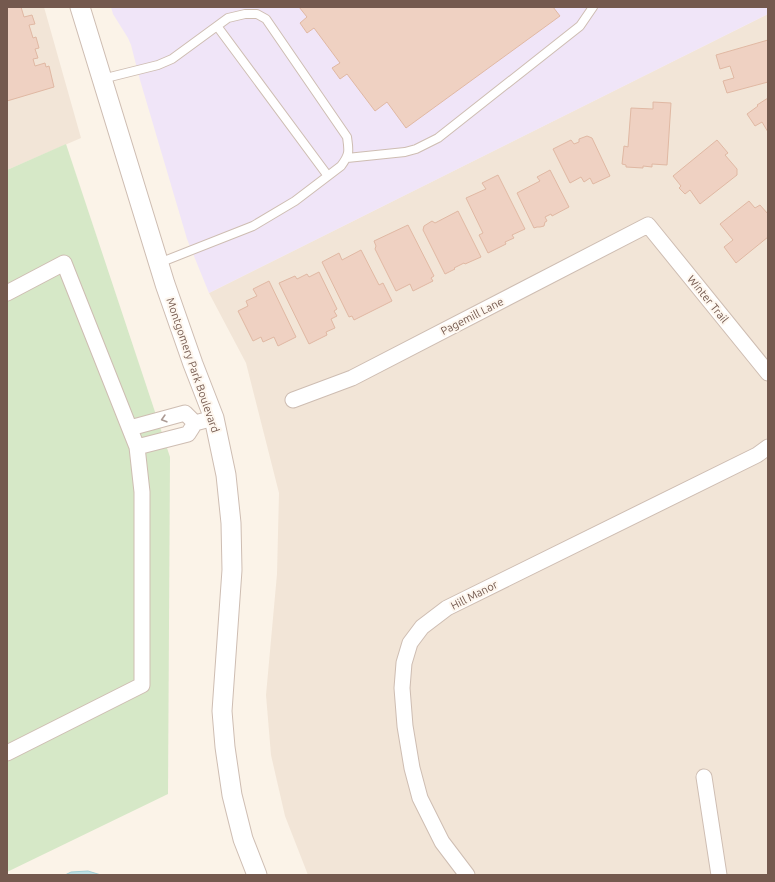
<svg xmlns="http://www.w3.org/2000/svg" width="775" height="882" font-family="Ubuntu,sans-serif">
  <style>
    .residential { fill: #f2e5d7 }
    .education { fill: #f0e5f8 }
    .green { fill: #d6e8c7 }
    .water { fill: #bee0e4; stroke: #a5d0d5 }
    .building { fill: #efd1c2; stroke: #e0b8a3 }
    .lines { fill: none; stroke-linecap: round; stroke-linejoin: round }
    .service-casing { stroke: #cebdb2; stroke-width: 10 }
    .minor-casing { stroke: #cebdb2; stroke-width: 17 }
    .tertiary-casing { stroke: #cebdb2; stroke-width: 21 }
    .service { stroke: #fff; stroke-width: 8 }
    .minor { stroke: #fff; stroke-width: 15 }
    .tertiary { stroke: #fff; stroke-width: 19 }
    .oneway { stroke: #ac9b95 }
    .labels { text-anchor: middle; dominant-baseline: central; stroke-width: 4; stroke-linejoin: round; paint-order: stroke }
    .street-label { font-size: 11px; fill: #74594e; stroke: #fef7ef }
  </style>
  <rect width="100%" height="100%" fill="#fbf3e8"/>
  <!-- residential -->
  <path class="residential" d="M 7,7 L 44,7 L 81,138 L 7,170 Z
    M 768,14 L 768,875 L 308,875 L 285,816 L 271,755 L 266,695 L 277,574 L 279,493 L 246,363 L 209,293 Z"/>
  <!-- education -->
  <path class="education" d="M 111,7 L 768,7 L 768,14 L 209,293 L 187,239 L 140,80 L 131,45 L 128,38 L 113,14 Z"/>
  <!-- green -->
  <path class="green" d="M 66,144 L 170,457 L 168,794 L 7,872 L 7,170 Z"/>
  <!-- water -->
  <path class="water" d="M 88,871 L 101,875 L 65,875 L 71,872 Z"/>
  <!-- building -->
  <path class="building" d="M 7,7 L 21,7 L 24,17 L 32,15 L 35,24 L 29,25 L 33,38 L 36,37 L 39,48 L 35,49 L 38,58 L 33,59 L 35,66 L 45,63 L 46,67 L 49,66 L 54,87 L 7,101 Z
    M 299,7 L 553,7 L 560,16 L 406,128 L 387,102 L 375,111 L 347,74 L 340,79 L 332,68 L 340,63 L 314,28 L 307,33 L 300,23 L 307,17 Z
    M 768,40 L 768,82 L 727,93 L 723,81 L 734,78 L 730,66 L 720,69 L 716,55 Z
    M 768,98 L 768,132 L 762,122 L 755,126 L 747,114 L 758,106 L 757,105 Z
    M 653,102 L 671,103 L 667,165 L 652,164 L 652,167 L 643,166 L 643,168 L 626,167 L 626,165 L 622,164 L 624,146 L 628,147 L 631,108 L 653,109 Z
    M 587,136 L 592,138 L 610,176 L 593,184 L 590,178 L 584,182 L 581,177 L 570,183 L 553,149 L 571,140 L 574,144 L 579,142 L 579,139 Z
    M 717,140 L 728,153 L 725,155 L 737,169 L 737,175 L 700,204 L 690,190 L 685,194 L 679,188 L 681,186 L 673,176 Z
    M 550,170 L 569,207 L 552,216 L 551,214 L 545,217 L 547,221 L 545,222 L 544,226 L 540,227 L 537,227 L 534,228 L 517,193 L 540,181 L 537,177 Z
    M 498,175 L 525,229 L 512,235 L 514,238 L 505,242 L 506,244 L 488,253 L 479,235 L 483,233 L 466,198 L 486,189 L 482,183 Z
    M 749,201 L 755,208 L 760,205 L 768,214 L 768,237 L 736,263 L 724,247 L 733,240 L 720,224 Z
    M 458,211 L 481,257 L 465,264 L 464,263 L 454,268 L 455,269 L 445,274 L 423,230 L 424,226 L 432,221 L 435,223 Z
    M 408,225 L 434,276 L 431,278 L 433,281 L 413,291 L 410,284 L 396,291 L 375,249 L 376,246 L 374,241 Z
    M 361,250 L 379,285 L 383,283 L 392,301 L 354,320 L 352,316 L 349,317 L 322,262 L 339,253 L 342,260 Z
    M 319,272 L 337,309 L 334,311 L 337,316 L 331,319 L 335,328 L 326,332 L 327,335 L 309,344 L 279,283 L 295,276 L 297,279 L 307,274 L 309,277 Z
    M 269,281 L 296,337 L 278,346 L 274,337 L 263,342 L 261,337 L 253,341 L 238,311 L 248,306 L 246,301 L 257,296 L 253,289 Z"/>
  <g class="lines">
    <!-- service casing -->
    <g class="service-casing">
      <path id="service" d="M 217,26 L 328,176
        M 102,79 L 158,65 L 172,59 L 228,18 L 245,14 L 257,14 L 266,19 L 347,137 C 349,151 350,154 341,166 L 295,201 L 253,226 L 159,263
        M 347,158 L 405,152 L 416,149 L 438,138 L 580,26 L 593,7"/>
    </g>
    <!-- minor casing -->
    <g class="minor-casing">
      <path id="minor" d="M 7,293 L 64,263 L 137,447 L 142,492 L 142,685 L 7,753
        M 293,400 L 352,378 L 648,225 L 768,373
        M 130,428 L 185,413 L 195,423
        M 137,447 L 188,434 L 195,423 L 214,418
        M 704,777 L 719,875
        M 467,875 L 442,842 L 420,798 L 412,768 L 405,726 L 402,688 L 404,663 L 410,643 L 422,627 L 447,608 L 757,455 L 768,447"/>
    </g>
    <!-- tertiary casing -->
    <g class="tertiary-casing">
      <path id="tertiary" d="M 80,7 L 165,284 L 193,364 L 214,418 L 226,475 L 231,523 L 232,570 L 222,711 L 225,747 L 232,795 L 243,839 L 257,875"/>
    </g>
    <!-- service -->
    <use href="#service" class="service"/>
    <!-- minor -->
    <use href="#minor" class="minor"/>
    <!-- tertiary -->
    <use href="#tertiary" class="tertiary"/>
  </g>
  <!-- one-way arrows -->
  <defs><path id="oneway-chevron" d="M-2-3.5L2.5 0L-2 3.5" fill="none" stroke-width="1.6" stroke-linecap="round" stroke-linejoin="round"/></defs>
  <use class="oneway" href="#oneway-chevron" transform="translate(164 419) rotate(164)"/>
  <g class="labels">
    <!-- street labels -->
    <g class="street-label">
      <text transform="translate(708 299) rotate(51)">Winter Trail</text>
      <text transform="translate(472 316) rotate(-27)">Pagemill Lane</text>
      <text transform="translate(193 365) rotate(71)">Montgomery Park Boulevard</text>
      <text transform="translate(474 595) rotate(-27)">Hill Manor</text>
    </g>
  </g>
  <!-- border -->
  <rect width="775" height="882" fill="none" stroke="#74594e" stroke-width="16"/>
</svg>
